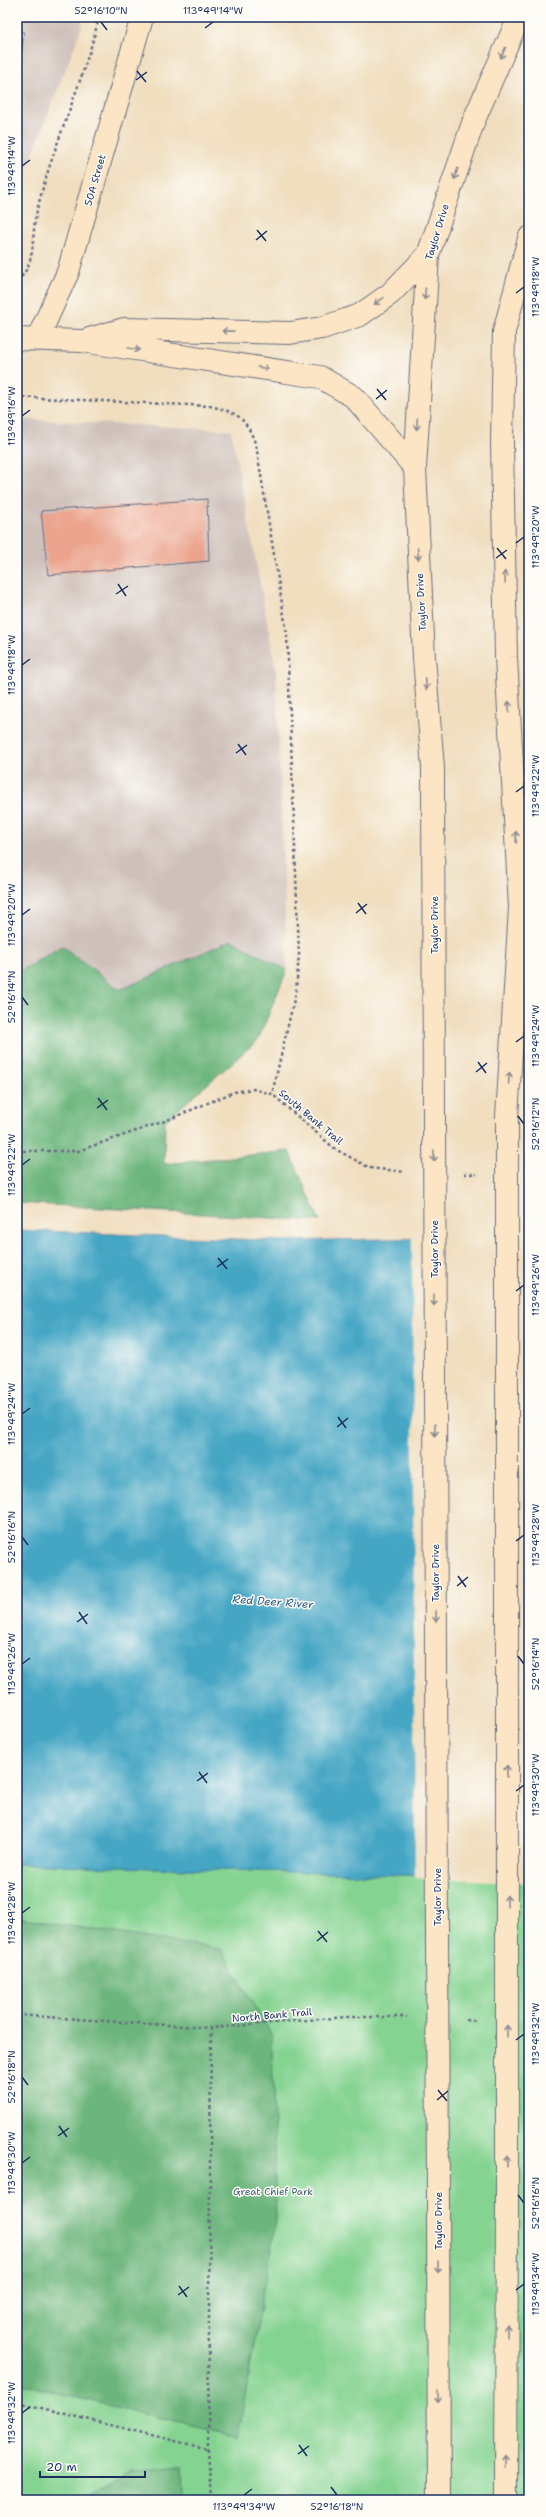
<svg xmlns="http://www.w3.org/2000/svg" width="546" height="2517" font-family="'Shantell Sans',sans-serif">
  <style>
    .industrial { fill: #cfc0ba }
    .green { fill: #85d391; stroke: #508178 }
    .forest { fill: #6cb57b; stroke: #44726c }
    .water { fill: #45a6c4; stroke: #306a91 }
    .pier { fill: #f0debf }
    .building { fill: #eca48e }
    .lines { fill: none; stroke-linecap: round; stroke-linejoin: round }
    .secondary-casing { stroke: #666c80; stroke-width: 24 }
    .path { stroke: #666c80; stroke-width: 2.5; stroke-dasharray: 3 3; stroke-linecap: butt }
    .secondary { stroke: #fce5c4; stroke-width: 22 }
    .secondary-bridge-casing { stroke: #666c80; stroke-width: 24; stroke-linecap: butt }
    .secondary-bridge { stroke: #fce5c4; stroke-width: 22 }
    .oneway { stroke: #8c8a91 }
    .ticks { fill: none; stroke: #1b2f5e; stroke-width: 1.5 }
    .labels { text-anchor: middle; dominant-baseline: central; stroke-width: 3; stroke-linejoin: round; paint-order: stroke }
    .street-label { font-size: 10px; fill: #1b2f5e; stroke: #fdfcf7 }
    .park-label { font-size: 10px; fill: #3b606d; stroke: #fdfcf7 }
    .water-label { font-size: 11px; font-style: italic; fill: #2c5f87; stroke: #fdfcf7 }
    .neatline { fill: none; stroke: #1b2f5e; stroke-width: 1.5 }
    .ticks-label { font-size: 10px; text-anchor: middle; fill: #1b2f5e }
  </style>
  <rect width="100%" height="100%" fill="#fdfcf7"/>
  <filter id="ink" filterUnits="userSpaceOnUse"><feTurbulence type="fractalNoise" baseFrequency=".025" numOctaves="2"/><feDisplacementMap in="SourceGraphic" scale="8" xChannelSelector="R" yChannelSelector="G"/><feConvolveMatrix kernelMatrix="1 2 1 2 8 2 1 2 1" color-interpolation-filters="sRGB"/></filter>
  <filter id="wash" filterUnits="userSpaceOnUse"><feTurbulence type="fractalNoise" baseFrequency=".012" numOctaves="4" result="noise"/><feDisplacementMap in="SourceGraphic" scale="16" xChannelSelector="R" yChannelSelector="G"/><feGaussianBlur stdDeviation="0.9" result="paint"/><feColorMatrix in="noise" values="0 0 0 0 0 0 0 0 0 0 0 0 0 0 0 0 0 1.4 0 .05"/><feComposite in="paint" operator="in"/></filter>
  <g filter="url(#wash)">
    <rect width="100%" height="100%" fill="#f0debf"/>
    <!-- industrial -->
    <path class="industrial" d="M 17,17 L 81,17 L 82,26 L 17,195 Z
      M 17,419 L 231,430 L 276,669 L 287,970 L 231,940 L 120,990 L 62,947 L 17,973 Z"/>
    <!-- green -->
    <path class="green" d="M 17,1864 L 473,1877 L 529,1881 L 529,2500 L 17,2500 Z"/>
    <!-- forest -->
    <path class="forest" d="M 231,940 L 287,970 L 258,1040 L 165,1121 L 164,1164 L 289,1151 L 320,1221 L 17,1203 L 17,973 L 62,946 L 120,990 Z
      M 17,1918 L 221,1949 L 272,2036 L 276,2221 L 238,2437 L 17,2383 Z
      M 132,2469 L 181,2471 L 182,2500 L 83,2500 Z"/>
    <!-- water -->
    <path class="water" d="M 17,1230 L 285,1241 L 529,1236 L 473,1877 L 17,1864 Z"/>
    <!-- pier -->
    <path class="pier" d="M 529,1234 L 529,1883 L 415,1877 L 412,1236 Z"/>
    <g id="blocks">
      <!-- building -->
      <path class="building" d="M 17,27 L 24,33 L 18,78 L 17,78 Z
        M 207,499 L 209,561 L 48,575 L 41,511 Z"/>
    </g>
  </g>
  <g filter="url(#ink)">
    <use href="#blocks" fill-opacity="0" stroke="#666c80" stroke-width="1"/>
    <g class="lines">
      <!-- secondary casing -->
      <g class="secondary-casing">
        <path id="secondary" d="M 17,339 L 82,341 L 320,377 L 354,397 L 415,468
          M 89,339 L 124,329 L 290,333 L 322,328 L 360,315 L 390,294 L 428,255
          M 37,340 L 68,272 L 142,17
          M 434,1117 L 433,768 L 424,658 L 415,468 L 428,255 L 474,120 L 519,17
          M 507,1117 L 520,908 L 506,657 L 502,443 L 504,332 L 529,238
          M 438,2200 L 439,2500
          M 506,2500 L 507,2200"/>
      </g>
      <!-- path -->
      <path class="path" d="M 17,281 C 37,264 31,238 36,215 C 51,148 83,85 99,17
        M 17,397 L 210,406 C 239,413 245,417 256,445 L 287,634 L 299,954 L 296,991 L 272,1094
        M 17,1151 L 78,1151 L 165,1121 L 234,1092 L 253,1089 L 272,1094 L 335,1149 L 370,1168 L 405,1172
        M 464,1174 L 477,1174
        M 17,2015 L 211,2028 L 345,2017 L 407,2017
        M 466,2020 L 477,2021
        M 211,2028 L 208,2449 L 211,2500
        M 17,2402 L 208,2449"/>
      <!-- secondary -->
      <use href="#secondary" class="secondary"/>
      <!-- secondary-bridge casing -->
      <g class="secondary-bridge-casing">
        <path id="secondary-bridge" d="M 434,1117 L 438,2200
          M 507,1117 L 507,2200"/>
      </g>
      <!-- secondary-bridge -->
      <use href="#secondary-bridge" class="secondary-bridge"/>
    </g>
    <!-- one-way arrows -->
    <defs><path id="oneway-shaft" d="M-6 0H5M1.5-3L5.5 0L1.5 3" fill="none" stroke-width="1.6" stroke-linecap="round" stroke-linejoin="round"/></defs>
    <g class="oneway">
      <use href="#oneway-shaft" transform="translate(503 53) rotate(114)"/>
      <use href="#oneway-shaft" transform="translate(456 174) rotate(108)"/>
      <use href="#oneway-shaft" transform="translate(425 294) rotate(94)"/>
      <use href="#oneway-shaft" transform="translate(379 301) rotate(145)"/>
      <use href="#oneway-shaft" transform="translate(228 331) rotate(-179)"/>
      <use href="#oneway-shaft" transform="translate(134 349) rotate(9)"/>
      <use href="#oneway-shaft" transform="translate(263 368) rotate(9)"/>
      <use href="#oneway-shaft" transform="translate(417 424) rotate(94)"/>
      <use href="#oneway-shaft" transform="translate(418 554) rotate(87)"/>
      <use href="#oneway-shaft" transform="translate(505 577) rotate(-91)"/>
      <use href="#oneway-shaft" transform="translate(426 684) rotate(85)"/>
      <use href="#oneway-shaft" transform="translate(509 707) rotate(-93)"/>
      <use href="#oneway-shaft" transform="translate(516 837) rotate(-93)"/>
      <use href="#oneway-shaft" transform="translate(509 1078) rotate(-86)"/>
      <use href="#oneway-shaft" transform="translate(434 1156) rotate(90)"/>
      <use href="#oneway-shaft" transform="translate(434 1300) rotate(90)"/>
      <use href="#oneway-shaft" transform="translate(435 1430) rotate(90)"/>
      <use href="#oneway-shaft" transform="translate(436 1616) rotate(90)"/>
      <use href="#oneway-shaft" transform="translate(507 1771) rotate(-90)"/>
      <use href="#oneway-shaft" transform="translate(507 1901) rotate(-90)"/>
      <use href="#oneway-shaft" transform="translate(507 2031) rotate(-90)"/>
      <use href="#oneway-shaft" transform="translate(507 2161) rotate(-90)"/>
      <use href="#oneway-shaft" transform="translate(438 2267) rotate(90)"/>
      <use href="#oneway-shaft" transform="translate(507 2331) rotate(-90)"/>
      <use href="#oneway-shaft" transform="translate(438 2397) rotate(90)"/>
      <use href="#oneway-shaft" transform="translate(506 2461) rotate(-90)"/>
    </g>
  </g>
  <!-- ticks -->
  <path class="ticks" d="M 101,22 L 107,30M 205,28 L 213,22M 137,71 L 146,82M 136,80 L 147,72M 22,166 L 30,160M 257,230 L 266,241M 256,240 L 267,231M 516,293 L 524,287M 377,389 L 386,400M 376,399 L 387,390M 22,416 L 30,410M 516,543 L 524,537M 497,548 L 506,559M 496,558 L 507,550M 118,584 L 126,596M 116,594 L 128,586M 22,665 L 30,659M 238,744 L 246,755M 236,753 L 247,745M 516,792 L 524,786M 358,903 L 366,914M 356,913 L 367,904M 22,915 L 30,909M 22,997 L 28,1005M 516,1042 L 524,1036M 478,1062 L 486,1073M 476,1072 L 487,1063M 98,1098 L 107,1110M 97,1108 L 108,1100M 518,1116 L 524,1124M 22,1165 L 30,1159M 218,1258 L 227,1269M 217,1267 L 228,1259M 516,1291 L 524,1285M 22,1414 L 30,1408M 338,1417 L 346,1428M 337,1427 L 348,1418M 22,1537 L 28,1545M 516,1541 L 524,1535M 458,1576 L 466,1587M 457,1586 L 468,1577M 79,1612 L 87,1624M 77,1622 L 88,1614M 518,1656 L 524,1664M 22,1664 L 30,1658M 199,1772 L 207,1783M 197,1781 L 208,1773M 516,1791 L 524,1785M 22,1913 L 30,1907M 318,1931 L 327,1942M 317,1941 L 328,1932M 516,2040 L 524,2034M 22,2077 L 28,2085M 438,2090 L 447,2101M 437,2100 L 448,2091M 59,2126 L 67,2137M 58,2136 L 69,2128M 22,2163 L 30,2157M 518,2195 L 524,2203M 179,2286 L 187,2297M 516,2290 L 524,2284M 178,2295 L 189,2287M 22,2413 L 30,2407M 299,2445 L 307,2456M 298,2454 L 309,2446M 331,2487 L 337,2495M 244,2495 L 252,2489"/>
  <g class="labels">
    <!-- street labels -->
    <g class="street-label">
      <text transform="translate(95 180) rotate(-74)">50A Street</text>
      <text transform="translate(437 232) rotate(-73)">Taylor Drive</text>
      <text transform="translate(421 602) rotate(-93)">Taylor Drive</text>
      <text transform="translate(434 925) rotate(-90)">Taylor Drive</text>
      <text transform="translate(311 1117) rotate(40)">South Bank Trail</text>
      <text transform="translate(434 1249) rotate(-90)">Taylor Drive</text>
      <text transform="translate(435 1573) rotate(-90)">Taylor Drive</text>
      <text transform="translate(437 1897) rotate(-90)">Taylor Drive</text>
      <text transform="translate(272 2015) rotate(-5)">North Bank Trail</text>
      <text transform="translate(438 2221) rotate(-90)">Taylor Drive</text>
    </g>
    <!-- park labels -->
    <g class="park-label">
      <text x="273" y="2191">Great Chief Park</text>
    </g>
    <!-- water labels -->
    <g class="water-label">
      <text transform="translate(273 1602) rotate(4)">Red Deer River</text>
    </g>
  </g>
  <!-- margin -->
  <rect width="546" height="2517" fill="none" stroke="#fdfcf7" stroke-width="44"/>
  <!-- scale -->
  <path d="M40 2471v6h105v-6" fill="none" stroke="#1b2f5e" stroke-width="2"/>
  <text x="46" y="2471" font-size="12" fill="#1b2f5e" stroke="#fdfcf7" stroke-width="3" paint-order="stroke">20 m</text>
  <rect x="22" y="22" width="502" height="2473" class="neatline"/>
  <g class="ticks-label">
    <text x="101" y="14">52°16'10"N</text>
    <text x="213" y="14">113°49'14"W</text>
    <text transform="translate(11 166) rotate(-90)" y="4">113°49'14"W</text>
    <text transform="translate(535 287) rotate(-90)" y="4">113°49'18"W</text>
    <text transform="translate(11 416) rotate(-90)" y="4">113°49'16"W</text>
    <text transform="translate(535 537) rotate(-90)" y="4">113°49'20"W</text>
    <text transform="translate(11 665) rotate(-90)" y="4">113°49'18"W</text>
    <text transform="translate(535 786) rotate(-90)" y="4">113°49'22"W</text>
    <text transform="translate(11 915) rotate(-90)" y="4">113°49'20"W</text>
    <text transform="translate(11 997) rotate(-90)" y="4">52°16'14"N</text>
    <text transform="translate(535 1036) rotate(-90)" y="4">113°49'24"W</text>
    <text transform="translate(535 1124) rotate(-90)" y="4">52°16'12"N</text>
    <text transform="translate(11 1165) rotate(-90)" y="4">113°49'22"W</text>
    <text transform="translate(535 1285) rotate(-90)" y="4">113°49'26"W</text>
    <text transform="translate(11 1414) rotate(-90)" y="4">113°49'24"W</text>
    <text transform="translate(535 1535) rotate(-90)" y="4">113°49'28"W</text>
    <text transform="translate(11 1537) rotate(-90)" y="4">52°16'16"N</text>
    <text transform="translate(535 1664) rotate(-90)" y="4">52°16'14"N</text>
    <text transform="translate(11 1664) rotate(-90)" y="4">113°49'26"W</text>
    <text transform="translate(535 1785) rotate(-90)" y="4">113°49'30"W</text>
    <text transform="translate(11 1913) rotate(-90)" y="4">113°49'28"W</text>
    <text transform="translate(535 2034) rotate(-90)" y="4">113°49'32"W</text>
    <text transform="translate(11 2077) rotate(-90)" y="4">52°16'18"N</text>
    <text transform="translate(11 2163) rotate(-90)" y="4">113°49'30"W</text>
    <text transform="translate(535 2203) rotate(-90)" y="4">52°16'16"N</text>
    <text transform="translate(535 2284) rotate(-90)" y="4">113°49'34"W</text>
    <text transform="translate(11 2413) rotate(-90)" y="4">113°49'32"W</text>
    <text x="244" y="2510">113°49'34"W</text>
    <text x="337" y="2510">52°16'18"N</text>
  </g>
</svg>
